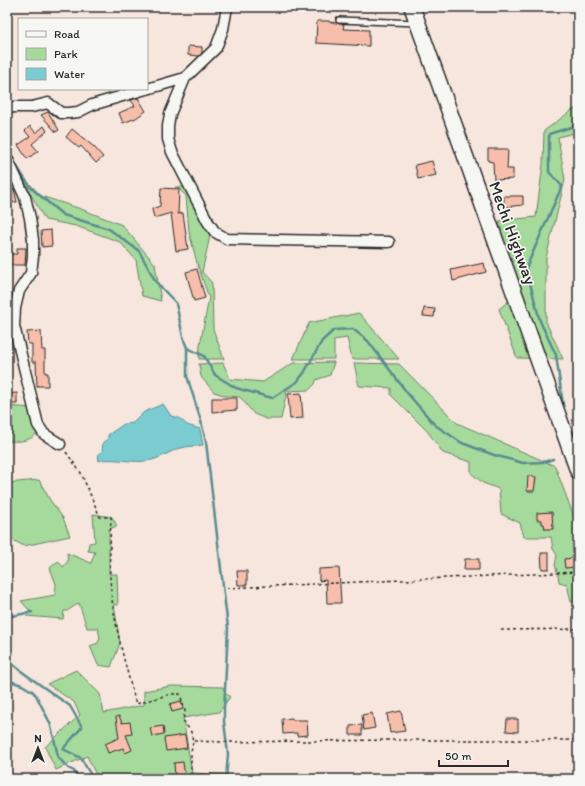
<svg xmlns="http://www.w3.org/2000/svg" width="585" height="786" font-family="Itim,sans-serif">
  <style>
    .green { fill: #a6da9c; stroke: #688264 }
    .water { fill: #7accd1; stroke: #5a8c8f }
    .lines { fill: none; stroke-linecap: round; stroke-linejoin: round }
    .stream { stroke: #5a8c8f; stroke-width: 2.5 }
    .building { fill: #f7bfab; stroke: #2b2b2b }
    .lane-casing { stroke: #2b2b2b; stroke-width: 8 }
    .street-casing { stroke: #2b2b2b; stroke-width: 13 }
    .primary-casing { stroke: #2b2b2b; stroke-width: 18 }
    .path { stroke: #2b2b2b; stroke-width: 1.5; stroke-dasharray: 3 3; stroke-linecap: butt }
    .lane { stroke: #f6f6f2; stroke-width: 5 }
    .street { stroke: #f6f6f2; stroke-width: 10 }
    .primary { stroke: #f6f6f2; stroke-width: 15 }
    .labels { text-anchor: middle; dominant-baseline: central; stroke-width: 3.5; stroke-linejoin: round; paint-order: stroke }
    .street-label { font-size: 17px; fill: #2b2b2b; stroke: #f6f6f2 }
  </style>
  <rect width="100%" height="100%" fill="#f6e6dd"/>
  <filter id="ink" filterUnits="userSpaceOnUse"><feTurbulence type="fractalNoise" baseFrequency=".025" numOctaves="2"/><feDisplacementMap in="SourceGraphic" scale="8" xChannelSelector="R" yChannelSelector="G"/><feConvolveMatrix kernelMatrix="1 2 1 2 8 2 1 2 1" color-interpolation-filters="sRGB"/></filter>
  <g filter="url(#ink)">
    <!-- green -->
    <path class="green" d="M 578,107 L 578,132 L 558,137 L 565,180 L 546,258 L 546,322 L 563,359 L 517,358 L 499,309 L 516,295 L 499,221 L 536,217 L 543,164 L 544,131 L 571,111 Z
      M 18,171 L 41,196 L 81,209 L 122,225 L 155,264 L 161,301 L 142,296 L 136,260 L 120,242 L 76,226 L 45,220 Z
      M 175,187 L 188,187 L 214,218 L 202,272 L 212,283 L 213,329 L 224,359 L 199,359 L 200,345 L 209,298 L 197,263 L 189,232 L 186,196 L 179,189 Z
      M 359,313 L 399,359 L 352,359 L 347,338 L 334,340 L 334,359 L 293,359 L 309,323 Z
      M 334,362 L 330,375 L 316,380 L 315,384 L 309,390 L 287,391 L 281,419 L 266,419 L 254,414 L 240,397 L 226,396 L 214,392 L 201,377 L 199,364 L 223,363 L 230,379 L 263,382 L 293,363 Z
      M 354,363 L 399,364 L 457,423 L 555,466 L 578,528 L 578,601 L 571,602 L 567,584 L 559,582 L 558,575 L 555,565 L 557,555 L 553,549 L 551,537 L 524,537 L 520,523 L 501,514 L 499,489 L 483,483 L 471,473 L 471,462 L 443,453 L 428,432 L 391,395 L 391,388 L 359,386 Z
      M 7,406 L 32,408 L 42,428 C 32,441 23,442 7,441 Z
      M 39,480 L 50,500 L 63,518 L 70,536 L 24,546 L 7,537 L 7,483 Z
      M 93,514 L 112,517 L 117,526 L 109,529 L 109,574 L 117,574 L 118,605 L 114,604 L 120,643 L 111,667 L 98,665 L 90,646 L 98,643 L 100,638 L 98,628 L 87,628 L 79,603 L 67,611 L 64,611 L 63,619 L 26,616 L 30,611 L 21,601 L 55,595 L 56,584 L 50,568 L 58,561 L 63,567 L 68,561 L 67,553 L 91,563 L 95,552 L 88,551 L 89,543 L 95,542 Z
      M 76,670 L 100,694 L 104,713 L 144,705 L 144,691 L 171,686 L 223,687 L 225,693 L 230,697 L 219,712 L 183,718 L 192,773 L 228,775 L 234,779 L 98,779 L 87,756 L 56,770 L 45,747 L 80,715 L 74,702 L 47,684 Z"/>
    <!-- water -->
    <path class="water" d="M 163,404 L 171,416 L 179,418 L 187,425 L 200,429 L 203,445 C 196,446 188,446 181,448 C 169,451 159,460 146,461 C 134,463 106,457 99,461 L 98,454 L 102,452 L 103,442 L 108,439 L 108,435 L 124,424 L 133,423 L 144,412 Z"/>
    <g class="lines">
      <!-- stream -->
      <path class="stream" d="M 7,149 L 11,156
        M 14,162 L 30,187 L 63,215 L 109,229 L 139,251 L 156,282 L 176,303 L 183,337 L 187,348 L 204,356 L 215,375 L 236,388 L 272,398 L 297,382 L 304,373 L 322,341 L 334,330 L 353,329 L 368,341 L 408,394 L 435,425 L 462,443 L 494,455 L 523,463 L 544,462 L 553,459
        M 187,348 L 187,376 L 201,421 L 206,442 L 228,628 L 224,709 L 224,722 L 228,754 L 226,779
        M 564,412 L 556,355 L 540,321 L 526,268 L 562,186 L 549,172 L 549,134 L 578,125
        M 7,617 L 32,612
        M 7,660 L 25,674 L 70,706 L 82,727 L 63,749 L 81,758 L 93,779
        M 7,680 L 22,685 L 32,691 L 36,695 L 50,723 L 54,738 L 58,757 L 68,768 L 74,771 L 78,779"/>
    </g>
    <!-- building -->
    <path class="building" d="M 317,21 L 329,21 L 329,22 L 344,24 L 343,29 L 369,30 L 369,46 L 316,43 Z
      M 188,46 L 202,47 L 202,53 L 199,56 L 188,55 Z
      M 138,98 L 146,111 L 136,118 L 123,123 L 119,113 L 135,106 L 131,100 Z
      M 48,112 L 59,130 L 56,132 L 41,115 Z
      M 30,126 L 36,133 L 44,126 L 47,131 L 32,144 L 38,151 L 27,159 L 18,145 L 30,137 L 25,131 Z
      M 72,129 L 94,147 L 103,157 L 96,163 L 81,146 L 79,148 L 66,137 Z
      M 488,149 L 508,149 L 507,169 L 513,169 L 513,179 L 494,180 L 493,162 L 488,161 Z
      M 432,161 L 436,175 L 418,179 L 415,165 Z
      M 161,188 L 179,189 L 178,214 L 183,213 L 188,249 L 176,251 L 171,213 L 154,218 L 152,209 L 160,206 Z
      M 14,189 L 17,202 L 7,203 L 7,190 Z
      M 504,196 L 523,196 L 523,205 L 504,207 Z
      M 51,230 L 52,246 L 42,247 L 41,231 Z
      M 17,248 L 26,248 L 25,265 L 7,265 L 7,254 L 17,254 Z
      M 484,263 L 486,272 L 453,281 L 451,270 Z
      M 197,269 L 205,298 L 194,301 L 186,272 Z
      M 424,308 L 435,309 L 434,317 L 423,316 Z
      M 41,331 L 42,350 L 45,350 L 45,373 L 48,373 L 48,386 L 37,386 L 36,362 L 32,362 L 32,344 L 28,344 L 27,332 Z
      M 17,393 L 17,404 L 7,404 L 7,394 Z
      M 301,393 L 303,418 L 290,419 L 288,394 Z
      M 212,398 L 237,398 L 237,410 L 212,412 Z
      M 528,476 L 536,477 L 534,491 L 527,491 Z
      M 552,512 L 553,529 L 545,529 L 544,524 L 542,524 L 542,520 L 537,520 L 537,513 Z
      M 541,553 L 549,553 L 549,569 L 542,569 Z
      M 575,558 L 576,567 L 565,568 L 564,559 Z
      M 465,559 L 479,559 L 479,570 L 464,570 Z
      M 339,568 L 341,603 L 327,603 L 326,580 L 319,581 L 319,569 Z
      M 237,571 L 247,571 L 247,585 L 238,585 Z
      M 181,701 L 183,709 L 172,712 L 170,704 Z
      M 401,711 L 405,731 L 390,733 L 387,714 Z
      M 372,713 L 375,728 L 364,730 L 362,715 Z
      M 119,716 L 122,723 L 130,722 L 132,734 L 126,735 L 132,750 L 125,753 L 123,748 L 108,753 L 105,744 L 119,738 L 116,717 Z
      M 292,718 L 292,720 L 307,720 L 308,735 L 297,736 L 297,733 L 283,734 L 282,719 Z
      M 507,719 L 518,719 L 518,732 L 506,731 Z
      M 362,725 L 362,735 L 350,735 L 350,726 Z
      M 163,726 L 164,734 L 152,736 L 150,728 Z
      M 185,735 L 187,748 L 166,751 L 164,738 Z
      M 183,762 L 185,779 L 175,779 L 174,763 Z"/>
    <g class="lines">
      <!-- lane casing -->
      <g class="lane-casing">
        <path id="lane" d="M 339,20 L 417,23"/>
      </g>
      <!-- street casing -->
      <g class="street-casing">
        <path id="street" d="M 185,78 L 170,114 L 168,126 L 168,139 L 172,152 L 208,222 L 215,232 L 227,239 L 389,242
          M 147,89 L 185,78 L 216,48 L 223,29 L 227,7
          M 7,109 L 13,107 L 32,107 L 48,103 L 61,113 L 69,113 L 78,112 L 92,105 L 146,89
          M 7,158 L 25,197 L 30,218 L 33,240 L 33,256 L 31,273 L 19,291 L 15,308 L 14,326 L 38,425 L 44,434 L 60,444"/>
      </g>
      <!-- primary casing -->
      <g class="primary-casing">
        <path id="primary" d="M 412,7 L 578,471"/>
      </g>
      <!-- path -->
      <path class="path" d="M 66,452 L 81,473 L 100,517 L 111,517 C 110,546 108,577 113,606 C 118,639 127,671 136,704 L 171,694 L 180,694 L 185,711 L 183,720 L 191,732 L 193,741 L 191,753 L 191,774
        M 227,588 L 578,572
        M 501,630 L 578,629
        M 194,741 L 223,742 L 391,740 L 578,740"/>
      <!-- lane -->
      <use href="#lane" class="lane"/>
      <!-- street -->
      <use href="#street" class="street"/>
      <!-- primary -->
      <use href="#primary" class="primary"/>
    </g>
  </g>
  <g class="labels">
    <!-- street labels -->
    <g class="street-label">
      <text transform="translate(513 233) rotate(70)">Mechi Highway</text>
    </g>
  </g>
  <!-- margin -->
  <rect width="585" height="786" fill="none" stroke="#f6f6f2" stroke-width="24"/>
  <rect x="12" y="12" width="561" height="762" fill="none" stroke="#2b2b2b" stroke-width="1.5" filter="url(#ink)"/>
  <!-- legend -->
  <rect x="18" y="18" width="130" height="72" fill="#f6f6f2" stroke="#a5a5a2"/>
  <rect x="26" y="31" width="20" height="6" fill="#f6f6f2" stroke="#a5a5a2"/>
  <text x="54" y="38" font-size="12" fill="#2b2b2b">Road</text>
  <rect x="26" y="48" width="20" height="12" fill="#a6da9c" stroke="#a5a5a2"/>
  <text x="54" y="58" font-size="12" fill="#2b2b2b">Park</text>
  <rect x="26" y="68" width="20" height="12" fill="#7accd1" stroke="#a5a5a2"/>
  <text x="54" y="78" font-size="12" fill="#2b2b2b">Water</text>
  <!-- north arrow -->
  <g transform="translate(38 748)" stroke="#f6f6f2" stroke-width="3" paint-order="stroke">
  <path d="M0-3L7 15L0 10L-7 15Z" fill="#2b2b2b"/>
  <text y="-6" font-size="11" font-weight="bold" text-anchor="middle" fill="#2b2b2b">N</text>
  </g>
  <!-- scale -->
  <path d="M439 760v6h69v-6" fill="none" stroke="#2b2b2b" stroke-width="2"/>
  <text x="445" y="760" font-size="12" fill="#2b2b2b" stroke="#f6f6f2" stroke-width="3" paint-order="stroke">50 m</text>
</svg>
